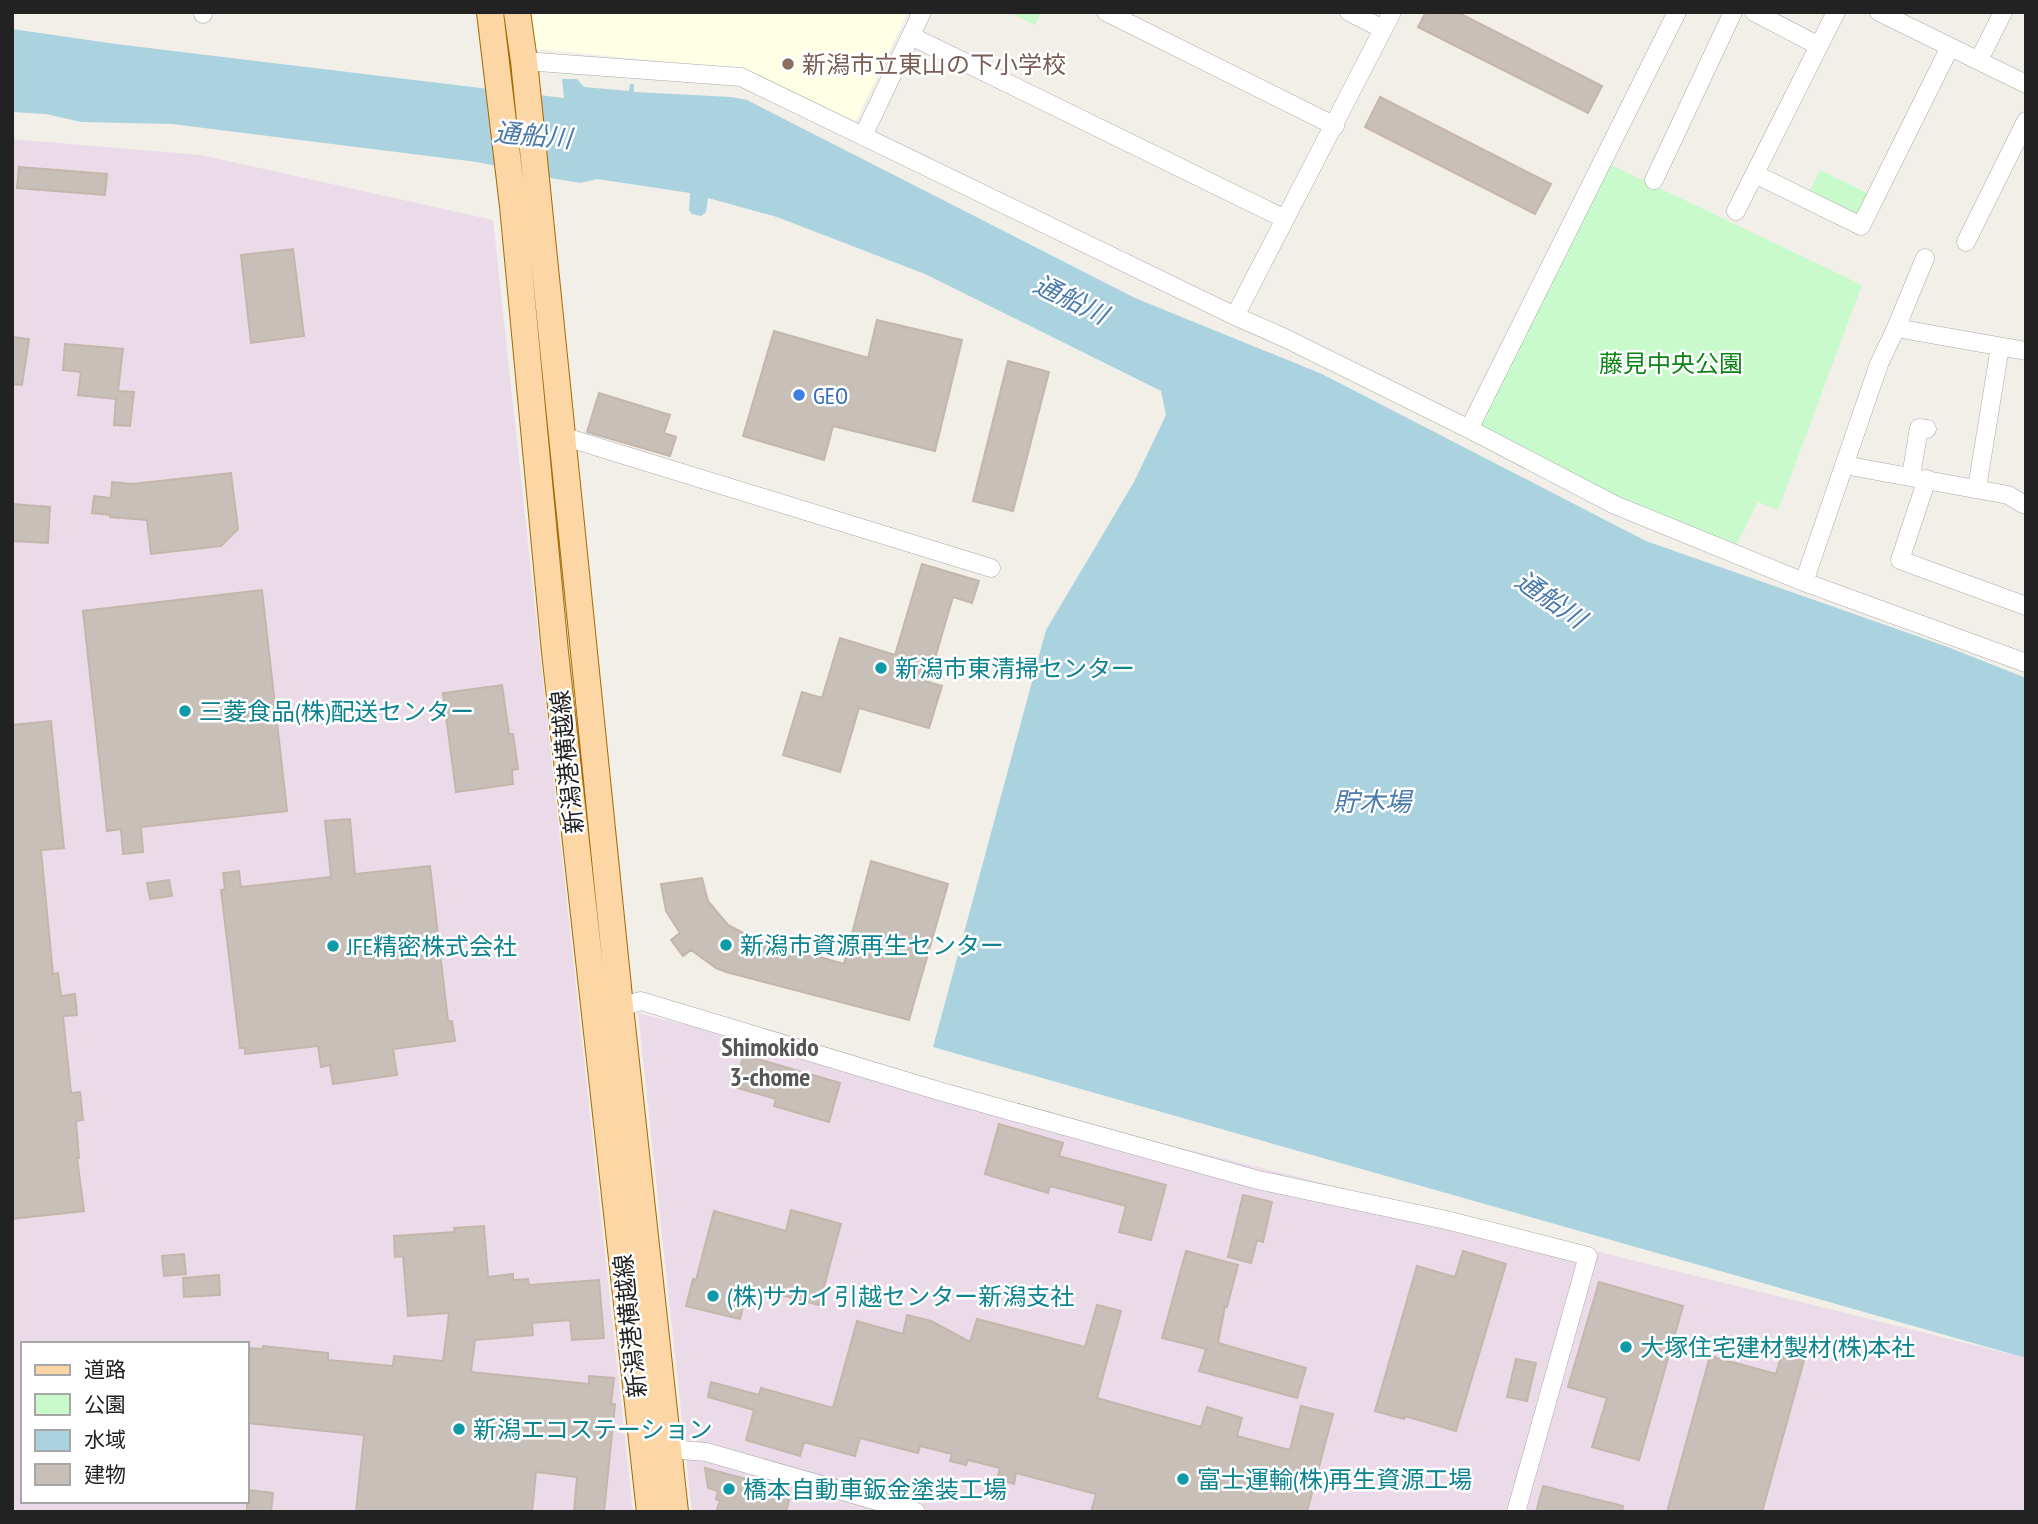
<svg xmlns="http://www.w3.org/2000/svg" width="2038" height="1524" font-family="'PT Sans Narrow','Noto Sans JP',sans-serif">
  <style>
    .industrial { fill: #ebdbe8; fill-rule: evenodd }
    .education { fill: #ffffe5 }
    .park { fill: #c8facc }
    .water { fill: #aad3df }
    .building { fill: #c7bfb8; stroke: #c4b6ab; stroke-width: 2 }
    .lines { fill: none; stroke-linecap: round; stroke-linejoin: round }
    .minor-casing { stroke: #a9a9a9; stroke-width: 19 }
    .primary-casing { stroke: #a06b00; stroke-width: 28 }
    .minor { stroke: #fff; stroke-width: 18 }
    .primary { stroke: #fcd6a4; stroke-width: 26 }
    .education-dot { fill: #8d6e63; stroke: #fff; stroke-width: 2.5 }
    .shop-dot { fill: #3f7fe0; stroke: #fff; stroke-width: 2.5 }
    .culture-dot { fill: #0f9aa8; stroke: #fff; stroke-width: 2.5 }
    .labels { text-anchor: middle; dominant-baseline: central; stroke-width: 5; stroke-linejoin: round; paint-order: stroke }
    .education-label { font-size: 24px; fill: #785e54; stroke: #fff; text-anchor: start }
    .park-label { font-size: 24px; fill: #0c8416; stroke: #fff }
    .shop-label { font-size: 24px; fill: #366cbe; stroke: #fff; text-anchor: start }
    .culture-label { font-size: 24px; fill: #0d838f; stroke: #fff; text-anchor: start }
    .street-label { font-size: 24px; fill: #222; stroke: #fff }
    .water-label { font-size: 26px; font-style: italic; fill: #4a7aab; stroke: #fff }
    .neighbourhood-label { font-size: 26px; font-weight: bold; fill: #555; stroke: #fff }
  </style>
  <rect width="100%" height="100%" fill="#f2efe9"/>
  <!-- industrial -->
  <path class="industrial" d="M 12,139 L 201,155 L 493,220 L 633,1512 L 12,1512 ZM 23,1344 L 247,1344 L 247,1501 L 23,1501 Z
    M 638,1013 L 2026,1358 L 2026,1512 L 692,1512 Z"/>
  <!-- education -->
  <path class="education" d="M 532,12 L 908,12 L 855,123 L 743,69 L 536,49 Z"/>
  <!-- park -->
  <path class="park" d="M 1009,12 L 1041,12 L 1035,25 Z
    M 1603,161 L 1862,285 L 1778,510 L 1758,502 L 1733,551 L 1469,429 Z
    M 1820,170 L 1869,194 L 1858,217 L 1809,193 Z"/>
  <!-- water -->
  <path class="water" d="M 12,29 L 116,44 L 564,98 L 562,79 L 577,79 L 584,87 L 629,91 L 630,84 L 634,84 L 634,92 L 731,97 L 747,100 L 1135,298 L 1322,374 L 1646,541 L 1945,646 L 2026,678 L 2026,1358 L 933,1047 L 1046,630 L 1134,482 L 1166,415 L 1161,391 L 925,274 L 777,217 L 708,198 L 706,212 L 701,216 L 692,214 L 689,210 L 690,193 L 597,179 L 581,183 L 556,179 L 477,162 L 172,124 L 81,122 L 46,114 L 12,112 Z"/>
  <!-- building -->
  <path class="building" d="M 1426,12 L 1457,12 L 1602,86 L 1588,113 L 1418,27 Z
    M 1380,97 L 1551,184 L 1535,214 L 1365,127 Z
    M 19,167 L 107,174 L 105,195 L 17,188 Z
    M 293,249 L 304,336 L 251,343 L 241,255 Z
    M 877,320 L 962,340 L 935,451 L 833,426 L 824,460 L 743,436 L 774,331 L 868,358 Z
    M 12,337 L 29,339 L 22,385 L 12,384 Z
    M 65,344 L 123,349 L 118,391 L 134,392 L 130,426 L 114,425 L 116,399 L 78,395 L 81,372 L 63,370 Z
    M 1008,361 L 1049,372 L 1013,511 L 973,501 Z
    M 599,393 L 670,415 L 664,433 L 676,437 L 670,456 L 587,432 Z
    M 231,473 L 238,529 L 221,546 L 151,554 L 147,520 L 110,517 L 110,515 L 92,513 L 94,496 L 111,498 L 112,482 L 132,484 Z
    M 12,504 L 50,507 L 48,543 L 12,541 Z
    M 922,564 L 979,581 L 972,603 L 953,597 L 928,682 L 942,686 L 929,728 L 859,708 L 840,772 L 783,755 L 802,692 L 822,698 L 840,638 L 895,655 Z
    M 262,590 L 287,811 L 141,827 L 143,852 L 123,854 L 121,829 L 107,831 L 83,611 Z
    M 502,685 L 509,734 L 513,734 L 518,769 L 512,770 L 513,784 L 456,792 L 443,693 Z
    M 51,721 L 64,848 L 41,850 L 53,974 L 58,973 L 61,996 L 75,994 L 77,1015 L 63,1016 L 71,1093 L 80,1092 L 83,1120 L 76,1121 L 79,1158 L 77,1158 L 84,1211 L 12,1219 L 12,725 Z
    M 350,819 L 355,874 L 430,866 L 448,1021 L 452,1021 L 455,1041 L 393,1049 L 397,1075 L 333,1084 L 330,1065 L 321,1067 L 318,1046 L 245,1054 L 245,1048 L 240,1048 L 221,890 L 225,889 L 223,873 L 239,871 L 241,887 L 331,877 L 325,821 Z
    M 871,861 L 948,884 L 909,1020 L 726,972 L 716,968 L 691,950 L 683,956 L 671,940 L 680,933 L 666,911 L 661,884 L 702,878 L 708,901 L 728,925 L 751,937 L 844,964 Z
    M 169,880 L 172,896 L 150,899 L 147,883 Z
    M 744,1055 L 840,1083 L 829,1122 L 774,1106 L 776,1099 L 734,1087 Z
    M 999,1124 L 1063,1143 L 1059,1156 L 1166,1185 L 1151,1240 L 1119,1232 L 1126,1206 L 1050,1186 L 1048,1193 L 985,1174 Z
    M 1243,1195 L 1272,1202 L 1263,1242 L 1257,1240 L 1251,1263 L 1228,1257 Z
    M 791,1210 L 841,1224 L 819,1305 L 748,1286 L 740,1319 L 686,1306 L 693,1279 L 696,1280 L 714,1211 L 786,1231 Z
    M 484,1226 L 488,1277 L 513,1274 L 513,1280 L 528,1279 L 529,1285 L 599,1280 L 604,1338 L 572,1340 L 570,1320 L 532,1323 L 533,1335 L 475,1340 L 471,1372 L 589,1384 L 589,1376 L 614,1378 L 611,1404 L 615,1404 L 604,1512 L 574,1512 L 577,1477 L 536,1472 L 532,1512 L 356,1512 L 364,1435 L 247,1423 L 247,1348 L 263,1349 L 263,1346 L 328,1353 L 328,1360 L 393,1366 L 394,1356 L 443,1361 L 449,1313 L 408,1316 L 403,1256 L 395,1257 L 394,1236 L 455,1232 L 454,1228 Z
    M 1186,1251 L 1238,1265 L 1227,1307 L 1225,1306 L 1218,1343 L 1306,1368 L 1297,1398 L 1199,1371 L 1206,1349 L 1162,1338 Z
    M 1463,1251 L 1506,1264 L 1456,1431 L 1405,1416 L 1404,1419 L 1375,1411 L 1417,1266 L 1455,1277 Z
    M 184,1254 L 186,1274 L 164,1276 L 162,1256 Z
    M 219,1275 L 220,1295 L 184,1297 L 183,1278 Z
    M 1599,1282 L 1683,1306 L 1639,1460 L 1592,1447 L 1607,1398 L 1568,1387 Z
    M 1097,1305 L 1121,1311 L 1097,1398 L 1201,1427 L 1207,1407 L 1242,1418 L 1237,1436 L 1290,1450 L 1301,1406 L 1333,1414 L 1307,1512 L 1091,1512 L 1096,1494 L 1016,1473 L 1014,1484 L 997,1479 L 1000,1468 L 968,1460 L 966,1465 L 950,1461 L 952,1454 L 920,1446 L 918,1453 L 860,1438 L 855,1456 L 804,1442 L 800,1456 L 746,1440 L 754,1410 L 708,1397 L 711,1382 L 759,1395 L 761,1388 L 833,1408 L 857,1321 L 903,1334 L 907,1315 L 931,1321 L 970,1342 L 977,1319 L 1085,1347 Z
    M 1787,1336 L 1809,1342 L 1762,1512 L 1667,1512 L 1710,1356 L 1776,1374 Z
    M 1516,1359 L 1536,1363 L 1527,1401 L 1507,1397 Z
    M 705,1468 L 769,1485 L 767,1490 L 790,1496 L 786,1512 L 716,1512 L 720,1501 L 716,1499 L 718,1491 L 708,1488 Z
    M 1543,1486 L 1623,1506 L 1622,1512 L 1536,1512 Z
    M 247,1490 L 273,1493 L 271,1512 L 247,1512 Z"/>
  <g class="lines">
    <!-- minor casing -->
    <g class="minor-casing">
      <path id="minor" d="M 203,12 L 203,14
        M 1106,12 L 1335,126
        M 1349,12 L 1383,29
        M 1754,12 L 1819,46
        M 1879,12 L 2026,84
        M 911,36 L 1285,219
        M 1979,60 L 2003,12
        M 524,61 L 741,77 L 1235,316 L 1285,338 L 1469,429 L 1615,505 L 1804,582 L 2026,663
        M 863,136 L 922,12
        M 1755,174 L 1861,226 L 1950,47
        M 1654,180 L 1733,12
        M 1736,211 L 1836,12
        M 1966,242 L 2026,121
        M 1235,316 L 1392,12
        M 1896,328 L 1925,258
        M 1469,429 L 1677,12
        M 562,436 L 991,568
        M 1844,465 L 2008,495 L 2023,504 L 2026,503
        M 1911,476 L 1919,428 L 1927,429
        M 1927,479 L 1900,560 L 2026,606
        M 1977,488 L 2000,347
        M 1804,582 L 1879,364 L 1896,328 L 2026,351
        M 612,1011 L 620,1007 L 641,1001 L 939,1091 L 1258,1180 L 1446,1220 L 1588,1256 L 1516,1512
        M 658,1448 L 706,1452 L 916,1512"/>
    </g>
    <!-- primary casing -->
    <g class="primary-casing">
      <path id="primary" d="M 490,12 L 513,206 L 555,652 L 650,1512
        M 517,12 L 524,61 L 620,1007 L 675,1512"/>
    </g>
    <!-- minor -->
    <use href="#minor" class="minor"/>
    <!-- primary -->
    <use href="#primary" class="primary"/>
  </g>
  <!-- markers -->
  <circle class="education-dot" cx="788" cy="64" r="7"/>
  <circle class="shop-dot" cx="799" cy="395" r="7"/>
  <g class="culture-dot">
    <circle cx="881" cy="668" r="7"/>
    <circle cx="185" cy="711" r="7"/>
    <circle cx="726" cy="945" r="7"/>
    <circle cx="333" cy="946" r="7"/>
    <circle cx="713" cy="1296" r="7"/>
    <circle cx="1626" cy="1347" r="7"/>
    <circle cx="459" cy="1429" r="7"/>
    <circle cx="1183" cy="1479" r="7"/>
    <circle cx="729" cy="1489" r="7"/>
  </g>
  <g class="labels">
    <!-- education labels -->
    <g class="education-label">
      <text x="802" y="64">新潟市立東山の下小学校</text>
    </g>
    <!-- park labels -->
    <g class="park-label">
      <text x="1671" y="363">藤見中央公園</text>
    </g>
    <!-- shop labels -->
    <g class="shop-label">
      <text x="813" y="395">GEO</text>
    </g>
    <!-- culture labels -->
    <g class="culture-label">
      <text x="895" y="668">新潟市東清掃センター</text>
      <text x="199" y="711">三菱食品(株)配送センター</text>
      <text x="740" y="945">新潟市資源再生センター</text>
      <text x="347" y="946">JFE精密株式会社</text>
      <text x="727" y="1296">(株)サカイ引越センター新潟支社</text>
      <text x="1640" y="1347">大塚住宅建材製材(株)本社</text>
      <text x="473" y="1429">新潟エコステーション</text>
      <text x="1197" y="1479">富士運輸(株)再生資源工場</text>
      <text x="743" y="1489">橋本自動車鈑金塗装工場</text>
    </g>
    <!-- street labels -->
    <g class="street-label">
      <text transform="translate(567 762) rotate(-96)">新潟港横越線</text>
      <text transform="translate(630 1326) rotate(-96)">新潟港横越線</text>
    </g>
    <!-- water labels -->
    <g class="water-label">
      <text transform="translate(533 135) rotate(5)">通船川</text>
      <text transform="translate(1071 299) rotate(26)">通船川</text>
      <text transform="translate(1551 599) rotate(35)">通船川</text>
      <text x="1372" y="801">貯木場</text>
    </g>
    <!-- neighbourhood labels -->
    <g class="neighbourhood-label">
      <text x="770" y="1046">Shimokido<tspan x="770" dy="30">3-chome</tspan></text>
    </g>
  </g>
  <!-- border -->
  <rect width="2038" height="1524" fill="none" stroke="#222222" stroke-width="28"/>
  <!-- legend -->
  <rect x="21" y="1342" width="228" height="161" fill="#ffffff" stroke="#a7a7a7" stroke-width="2"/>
  <rect x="35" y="1365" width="35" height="10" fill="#fcd6a4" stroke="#a7a7a7" stroke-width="2"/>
  <text x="84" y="1377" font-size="21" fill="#222222">道路</text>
  <rect x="35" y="1394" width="35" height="21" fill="#c8facc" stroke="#a7a7a7" stroke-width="2"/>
  <text x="84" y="1412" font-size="21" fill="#222222">公園</text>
  <rect x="35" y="1430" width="35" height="21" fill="#aad3df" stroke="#a7a7a7" stroke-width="2"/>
  <text x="84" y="1447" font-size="21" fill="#222222">水域</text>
  <rect x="35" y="1464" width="35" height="21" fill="#c7bfb8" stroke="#a7a7a7" stroke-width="2"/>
  <text x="84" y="1482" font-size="21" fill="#222222">建物</text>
</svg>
